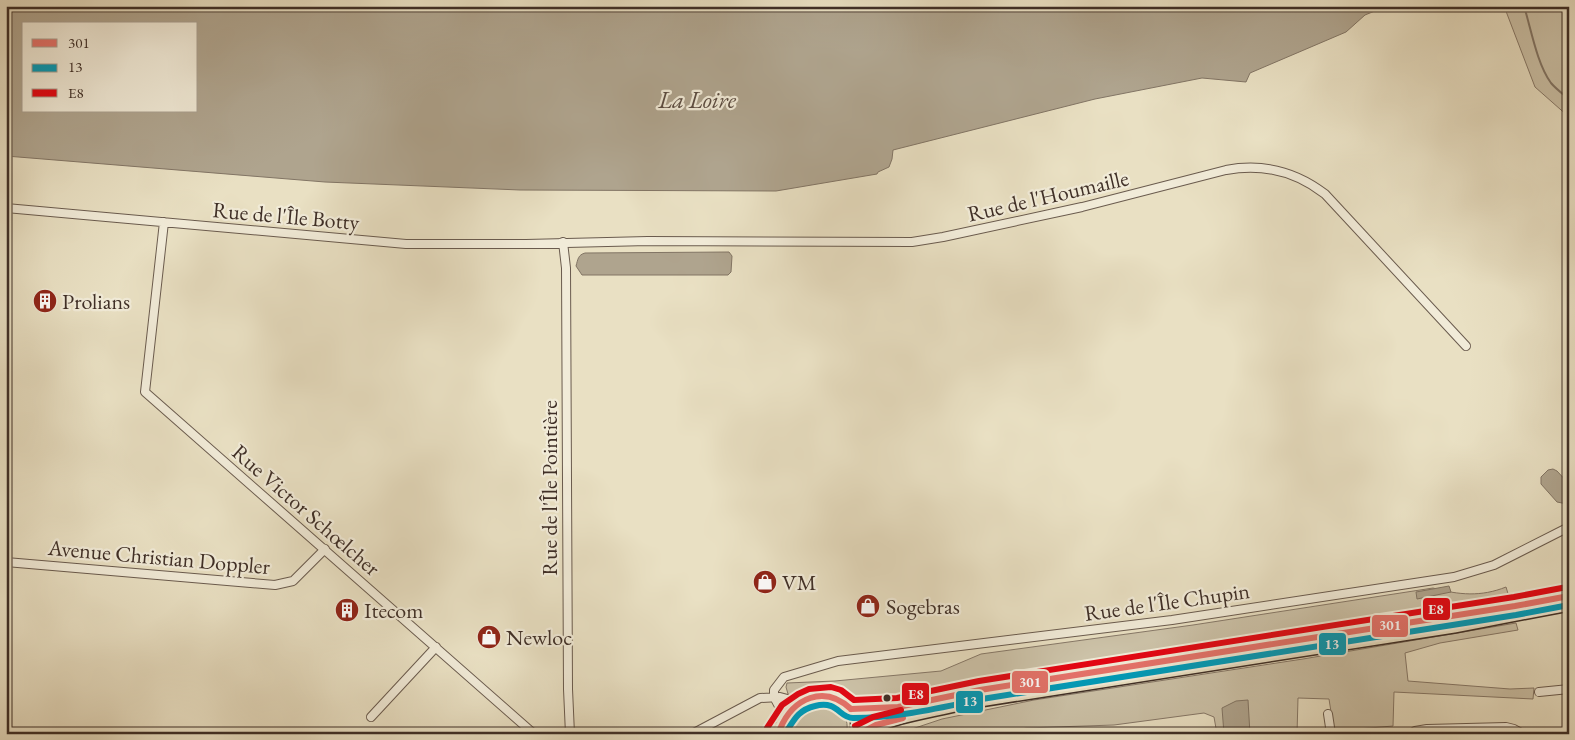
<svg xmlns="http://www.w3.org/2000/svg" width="1575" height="740" font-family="'EB Garamond',serif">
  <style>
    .green { fill: #ccc2a8; stroke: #867868 }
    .water { fill: #afa48e; stroke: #827565; fill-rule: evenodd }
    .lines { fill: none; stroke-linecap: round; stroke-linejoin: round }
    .stream { stroke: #827565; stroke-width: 2 }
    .street-casing { stroke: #6a5b4e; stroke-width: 10 }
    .primary-casing { stroke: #3f2f27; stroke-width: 14 }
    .highway-casing { stroke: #3f2f27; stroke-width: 16 }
    .street { stroke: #f1ebd8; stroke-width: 8 }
    .primary { stroke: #e9e0c3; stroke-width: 11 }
    .highway { stroke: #e9e0c3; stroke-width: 14 }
    .bus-1-casing { stroke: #f1ebd8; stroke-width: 10 }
    .bus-2-casing { stroke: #f1ebd8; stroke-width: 10 }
    .bus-3-casing { stroke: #f1ebd8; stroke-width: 10 }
    .bus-1 { stroke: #e5726a; stroke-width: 6 }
    .bus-2 { stroke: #009bb9; stroke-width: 6 }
    .bus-3 { stroke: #e30613; stroke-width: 6 }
    .bus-dot { fill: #3f2f27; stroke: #f1ebd8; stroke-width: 2 }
    .labels { text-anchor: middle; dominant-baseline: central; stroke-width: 4.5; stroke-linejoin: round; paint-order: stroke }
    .street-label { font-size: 22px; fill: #3f2f27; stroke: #f1ebd8 }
    .poi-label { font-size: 22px; fill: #3f2f27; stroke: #f1ebd8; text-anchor: start }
    .water-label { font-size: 24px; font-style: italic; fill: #5b4c41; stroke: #f1ebd8 }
    .line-badge { stroke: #f1ebd8; stroke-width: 2 }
    .badge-label { font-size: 14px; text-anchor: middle; font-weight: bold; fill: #fff }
  </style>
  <rect width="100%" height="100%" fill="#e9e0c3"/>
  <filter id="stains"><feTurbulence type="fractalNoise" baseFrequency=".004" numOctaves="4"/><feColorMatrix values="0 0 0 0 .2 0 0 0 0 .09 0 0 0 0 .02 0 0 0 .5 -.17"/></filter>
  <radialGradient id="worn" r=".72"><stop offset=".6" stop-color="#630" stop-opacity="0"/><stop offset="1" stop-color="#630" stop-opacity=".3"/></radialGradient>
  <!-- green -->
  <path class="green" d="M 1504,6 L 1569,6 L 1569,117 L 1535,87 Z
    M 1506,587 L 1509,597 L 1100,661 L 900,698 L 850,699 L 838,692 L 823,690 L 808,692 L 793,696 L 788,694 L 786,687 L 787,683 L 835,681 L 941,671 L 981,654 L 1193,625 L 1433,588 C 1459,595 1481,597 1506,587 Z
    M 1516,623 L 1518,630 L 1440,643 L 1405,653 L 1408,681 L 1510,689 L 1534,688 L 1533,699 L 1394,692 L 1393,726 L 1334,731 L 1329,699 L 1298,698 L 1297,734 L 1217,734 L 1214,717 L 1204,713 L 1114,725 L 1026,728 L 999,734 L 866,734 L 869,732 L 906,731 L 942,719 L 1034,700 L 1303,659 Z
    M 815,706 C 833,703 852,713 846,734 L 789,734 C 790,719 801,710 815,706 Z"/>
  <!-- water -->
  <path class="water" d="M 6,6 L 1387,6 L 1365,15 L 1346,32 L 1250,73 L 1246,82 L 1202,78 L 1095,99 L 893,150 L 892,159 L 889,167 L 878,172 L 877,174 L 776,191 L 520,190 L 325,182 L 6,156 ZM 24,24 L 196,24 L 196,111 L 24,111 Z
    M 729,252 L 732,256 L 731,272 L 728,275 L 582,275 L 576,266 C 578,259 578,255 585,253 Z
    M 1553,469 L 1557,471 L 1569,484 L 1567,504 L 1557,502 L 1541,484 L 1541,477 L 1548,470 Z
    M 1449,586 L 1451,592 L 1417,599 L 1416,592 Z
    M 1248,700 L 1250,734 L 1224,734 L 1222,708 L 1236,701 Z"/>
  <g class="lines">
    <!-- stream -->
    <path class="stream" d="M 1524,6 C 1531,29 1537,64 1551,83 C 1556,89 1563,94 1569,99"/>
    <!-- street casing -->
    <g class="street-casing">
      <path id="street" d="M 6,208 L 406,244 L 526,244 L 648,241 L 912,242 L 943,237 L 1082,207 L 1226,170 C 1263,163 1295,171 1325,194 L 1466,346
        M 164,222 L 145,392 L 534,734
        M 563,242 L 566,268 L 568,689 L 570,734
        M 6,562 L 275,585 L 293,581 L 325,549
        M 1539,692 L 1569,689
        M 774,697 L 774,690 L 784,677 L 838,661 L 1172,620 L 1454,577 L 1494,565 L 1569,527
        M 774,697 L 781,710 L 783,719
        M 1328,714 L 1331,734
        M 371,717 L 436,647
        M 1415,731 L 1427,729 L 1506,727 L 1514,729 L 1523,734
        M 692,734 L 760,698 L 780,697 L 799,702"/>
    </g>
    <!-- primary casing -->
    <g class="primary-casing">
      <path id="primary" d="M 851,709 L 898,707 L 980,690 L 1515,606 L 1569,596
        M 780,734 C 781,686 866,682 856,734
        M 859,734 C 889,717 934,712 967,703 L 1454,627 L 1569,605"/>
    </g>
    <!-- highway casing -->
    <g class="highway-casing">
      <path id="highway" d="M 773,734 L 780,729"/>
    </g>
    <!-- street -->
    <use href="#street" class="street"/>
    <!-- primary -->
    <use href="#primary" class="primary"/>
    <!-- highway -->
    <use href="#highway" class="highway"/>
    <!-- bus-1 casing -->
    <g class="bus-1-casing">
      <path id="bus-1" d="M 851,709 L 898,707 L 980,690 L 1515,606 L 1569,596
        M 780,729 C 793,698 824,684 851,709
        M 859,734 L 876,725 L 903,718"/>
    </g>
    <!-- bus-2 casing -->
    <g class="bus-2-casing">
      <path id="bus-2" d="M 785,734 C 794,720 798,710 815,706 C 838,700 839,718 853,718 C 897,718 939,708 982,699 L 1516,615 L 1569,605"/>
    </g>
    <!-- bus-3 casing -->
    <g class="bus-3-casing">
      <path id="bus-3" d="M 855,726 L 873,717 L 901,710
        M 767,728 L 782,705 L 798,694 L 809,689 L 831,687 L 841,690 L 854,700 L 897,698 L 979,681 L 1514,597 L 1567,587"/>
    </g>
    <!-- bus-1 -->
    <use href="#bus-1" class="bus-1"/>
    <!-- bus-2 -->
    <use href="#bus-2" class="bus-2"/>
    <!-- bus-3 -->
    <use href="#bus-3" class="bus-3"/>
  </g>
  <!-- icons -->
  <defs>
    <g id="building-disc" transform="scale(1.25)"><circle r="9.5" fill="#8f2418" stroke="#f1ebd8"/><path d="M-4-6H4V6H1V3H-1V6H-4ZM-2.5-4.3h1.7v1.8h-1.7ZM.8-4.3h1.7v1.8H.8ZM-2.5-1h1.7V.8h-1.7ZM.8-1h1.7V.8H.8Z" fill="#fff"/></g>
    <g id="shop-disc" transform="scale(1.25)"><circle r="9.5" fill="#8f2418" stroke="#f1ebd8"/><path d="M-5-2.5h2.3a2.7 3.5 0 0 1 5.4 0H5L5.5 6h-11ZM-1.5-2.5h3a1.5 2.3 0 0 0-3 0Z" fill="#fff"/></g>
  </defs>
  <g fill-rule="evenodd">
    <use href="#building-disc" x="45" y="301"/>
    <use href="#shop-disc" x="765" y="582"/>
    <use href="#shop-disc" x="868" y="606"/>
    <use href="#building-disc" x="347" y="610"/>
    <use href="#shop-disc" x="489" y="637"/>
  </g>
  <!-- markers -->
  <circle class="bus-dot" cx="887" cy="698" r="4.5"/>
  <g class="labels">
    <!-- street labels -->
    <g class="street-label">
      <text transform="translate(1048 196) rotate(-13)">Rue de l'Houmaille</text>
      <text transform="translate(286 216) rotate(5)">Rue de l'Île Botty</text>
      <text transform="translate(549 488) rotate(-90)">Rue de l'Île Pointière</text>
      <text transform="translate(306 510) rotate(41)">Rue Victor Schœlcher</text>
      <text transform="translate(159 557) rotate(5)">Avenue Christian Doppler</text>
      <text transform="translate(1167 602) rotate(-8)">Rue de l'Île Chupin</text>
    </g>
    <!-- poi labels -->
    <g class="poi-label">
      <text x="62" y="301">Prolians</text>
      <text x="782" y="582">VM</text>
      <text x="886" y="606">Sogebras</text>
      <text x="364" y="610">Itecom</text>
      <text x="506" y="637">Newloc</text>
    </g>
    <!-- water labels -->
    <g class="water-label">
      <text x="697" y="99">La Loire</text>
    </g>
  </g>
  <g class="line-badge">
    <rect x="1422" y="597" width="29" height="24" rx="5" fill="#e30613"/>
    <rect x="1371" y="614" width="38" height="24" rx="5" fill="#e5726a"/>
    <rect x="1318" y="632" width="29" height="24" rx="5" fill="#009bb9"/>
    <rect x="1011" y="670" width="38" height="24" rx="5" fill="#e5726a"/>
    <rect x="901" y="682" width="29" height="24" rx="5" fill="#e30613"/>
    <rect x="955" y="690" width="29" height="24" rx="5" fill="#009bb9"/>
  </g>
  <g class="badge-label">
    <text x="1436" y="614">E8</text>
    <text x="1390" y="630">301</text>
    <text x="1332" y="649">13</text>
    <text x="1030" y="687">301</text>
    <text x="916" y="699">E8</text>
    <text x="970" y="706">13</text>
  </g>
  <!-- margin -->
  <rect width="1575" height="740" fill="none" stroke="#e9e0c3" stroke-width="25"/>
  <rect x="8" y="8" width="1560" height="725" fill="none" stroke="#3f2f27" stroke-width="2.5"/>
  <rect x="12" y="12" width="1550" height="715" fill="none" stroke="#3f2f27"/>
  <!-- legend -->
  <rect x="22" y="22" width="175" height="90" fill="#f1ebd8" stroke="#aaa091"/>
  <rect x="32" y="39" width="25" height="8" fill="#e5726a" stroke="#aaa091"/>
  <text x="68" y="48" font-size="15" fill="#3f2f27">301</text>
  <rect x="32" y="64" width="25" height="8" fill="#009bb9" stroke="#aaa091"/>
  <text x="68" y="72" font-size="15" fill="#3f2f27">13</text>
  <rect x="32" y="89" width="25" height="8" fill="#e30613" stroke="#aaa091"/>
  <text x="68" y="98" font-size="15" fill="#3f2f27">E8</text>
  <rect width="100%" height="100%" filter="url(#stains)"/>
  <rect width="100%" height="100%" fill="url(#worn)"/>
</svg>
